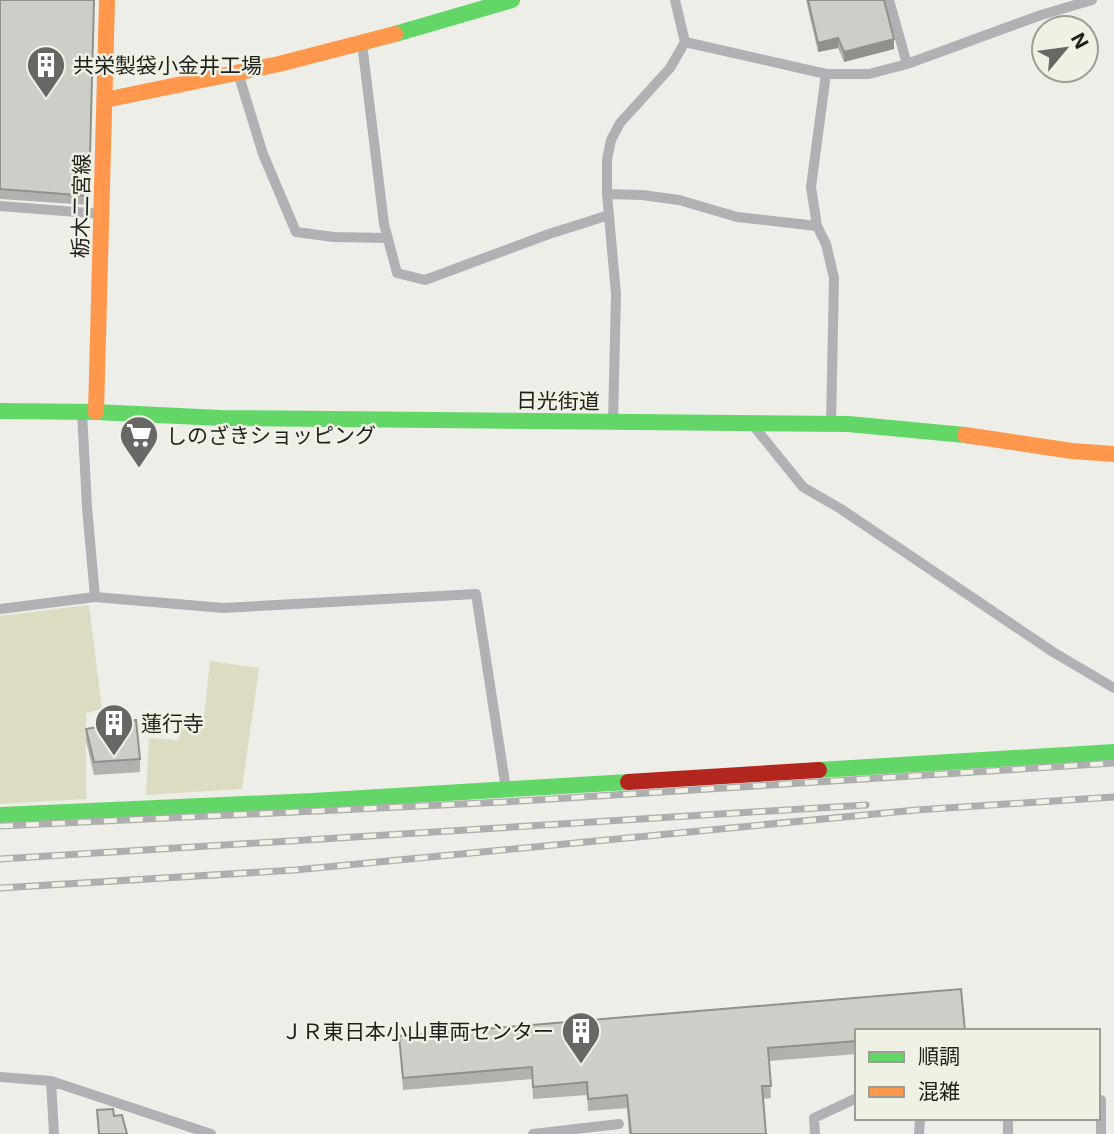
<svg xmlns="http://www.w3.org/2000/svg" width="1114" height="1134" font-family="Inter,'Noto Sans JP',sans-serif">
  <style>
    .green { fill: #dcdcc3 }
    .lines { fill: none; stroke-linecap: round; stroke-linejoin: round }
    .street { stroke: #afb1b5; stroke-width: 10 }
    .fast { stroke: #63d668; stroke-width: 16 }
    .slow { stroke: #ff974d; stroke-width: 16 }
    .jam { stroke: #b3261e; stroke-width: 16 }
    .rail-casing { stroke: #adaeae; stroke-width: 7 }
    .rail { stroke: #f0f1e5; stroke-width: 4.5; stroke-dasharray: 13; stroke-linecap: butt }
    .wall { fill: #b1b1ad }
    .shaded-wall { fill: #90908d }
    .building { fill: #cecec9; stroke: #90908d; stroke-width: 2 }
    .labels { text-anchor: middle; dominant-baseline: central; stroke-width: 5; stroke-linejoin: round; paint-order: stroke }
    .poi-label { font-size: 21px; fill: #1f1f1b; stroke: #f0f1e5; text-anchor: start }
    .street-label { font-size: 21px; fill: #1f1f1b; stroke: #f0f1e5 }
  </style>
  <rect width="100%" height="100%" fill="#eeeee8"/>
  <!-- green -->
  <path class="green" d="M 89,605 L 102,709 L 86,713 L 86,799 L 0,804 L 0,616 Z
    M 210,661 L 259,668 L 242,789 L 146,795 L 149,738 L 179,740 L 181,718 L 204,716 Z"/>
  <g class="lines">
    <!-- street -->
    <path class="street" d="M 889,0 L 907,64
      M 685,42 L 826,74 L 811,187 L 817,226 L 826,244 L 834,278 L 831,424
      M 362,43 L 384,224 L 397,273 L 425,280 L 549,234 L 609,215
      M 238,73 L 263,154 L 296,232 L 334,237 L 387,238
      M 826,74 L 869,74 L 907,64 L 1041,15 L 1092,0
      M 607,194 L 642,195 L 679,200 L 737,217 L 817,226
      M 0,206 L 102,214
      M 82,412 L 87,507 L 95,597
      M 613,423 L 616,294 L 607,194 L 607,160 L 611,140 L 620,123 L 670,68 L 685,42 L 675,0
      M 752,424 L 803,487 L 841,509 L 1053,652 L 1114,688
      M 0,609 L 95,597 L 223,608 L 476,594 L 506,789
      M 0,1077 L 51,1081 L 211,1134
      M 51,1081 L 54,1134
      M 533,1134 L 619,1124
      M 815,1134 L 814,1118 L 857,1098
      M 919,1134 L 920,1118
      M 1008,1134 L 1008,1118
      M 1101,1134 L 1101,1100"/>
    <!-- fast -->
    <path class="fast" d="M 395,34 L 512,0
      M 0,411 L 96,412 L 220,418 L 848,424 L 965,435
      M 819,770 L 1114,752
      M 0,815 L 313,801 L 628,782"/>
    <!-- slow -->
    <path class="slow" d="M 105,100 L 279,64 L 395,34
      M 96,412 L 107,0
      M 965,435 L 1072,451 L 1114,454"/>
    <!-- jam -->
    <path class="jam" d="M 628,782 L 819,770"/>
    <!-- rail casing -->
    <g class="rail-casing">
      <path id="rail" d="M 0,826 L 504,802 L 1114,763
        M 0,859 L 866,805
        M 0,888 L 295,870 L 916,810 L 1114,797"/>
    </g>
    <!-- rail -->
    <use href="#rail" class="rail"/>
  </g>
  <!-- wall -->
  <path class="wall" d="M 0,0 L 94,0 L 89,205 L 0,199 Z
    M 806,0 L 884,0 L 894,49 L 844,62 L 838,48 L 818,52 Z
    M 86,729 L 140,759 L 140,772 L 94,775 L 86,741 Z
    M 857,1031 L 857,1054 L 769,1061 L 771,1098 L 763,1099 L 766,1134 L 629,1134 L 627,1108 L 588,1111 L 587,1095 L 533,1099 L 532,1079 L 403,1090 L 399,1036 Z"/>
  <!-- shaded-wall -->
  <path class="shaded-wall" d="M 838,38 L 838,48 L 818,52 L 818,43 Z
    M 894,39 L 894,49 L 844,62 L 844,52 Z"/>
  <!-- building -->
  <path class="building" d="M 0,0 L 94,0 L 89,196 L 0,189 Z
    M 808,0 L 884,0 L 894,39 L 844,52 L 838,38 L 818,43 Z
    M 136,720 L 140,759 L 94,762 L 86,729 Z
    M 961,989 L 965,1031 L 857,1031 L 857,1041 L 768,1048 L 771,1086 L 762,1086 L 766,1134 L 631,1134 L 627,1095 L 588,1099 L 587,1082 L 533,1087 L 532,1067 L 403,1078 L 399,1036 Z
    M 113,1109 L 114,1116 L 122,1115 L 127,1134 L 99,1134 L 97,1110 Z"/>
  <!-- icons -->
  <defs>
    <g id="building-pin" transform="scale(2.0125)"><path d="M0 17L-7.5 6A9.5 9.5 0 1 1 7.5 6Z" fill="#676763" stroke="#f0f1e5"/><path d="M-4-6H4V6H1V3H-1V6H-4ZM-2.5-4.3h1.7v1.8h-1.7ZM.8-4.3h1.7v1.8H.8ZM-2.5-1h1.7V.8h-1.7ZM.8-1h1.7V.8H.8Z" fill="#fff"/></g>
    <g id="supermarket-pin" transform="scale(2.0125)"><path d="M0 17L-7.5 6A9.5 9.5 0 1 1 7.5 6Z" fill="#676763" stroke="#f0f1e5"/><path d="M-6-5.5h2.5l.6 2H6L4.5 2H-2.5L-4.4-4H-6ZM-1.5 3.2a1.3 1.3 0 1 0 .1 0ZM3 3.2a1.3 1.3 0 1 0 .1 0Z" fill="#fff"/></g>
  </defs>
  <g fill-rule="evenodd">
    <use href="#building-pin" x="46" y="65"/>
    <use href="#supermarket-pin" x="139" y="435"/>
    <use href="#building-pin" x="114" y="723"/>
    <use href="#building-pin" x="581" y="1031"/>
  </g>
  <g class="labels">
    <!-- poi labels -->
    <g class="poi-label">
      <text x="73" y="65">共栄製袋小金井工場</text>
      <text x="166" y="435">しのざきショッピング</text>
      <text x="141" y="723">蓮行寺</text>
      <text x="554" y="1031" text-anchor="end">ＪＲ東日本小山車両センター</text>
    </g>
    <!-- street labels -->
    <g class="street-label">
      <text transform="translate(81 206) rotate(-89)">栃木二宮線</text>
      <text transform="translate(558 401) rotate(1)">日光街道</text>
    </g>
  </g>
  <!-- legend -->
  <rect x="855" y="1029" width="245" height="91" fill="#f0f1e5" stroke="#9c9d94" stroke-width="2"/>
  <rect x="869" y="1052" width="35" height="10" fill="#63d668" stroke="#9c9d94" stroke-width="2"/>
  <text x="918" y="1064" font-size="21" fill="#1f1f1b">順調</text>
  <rect x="869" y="1087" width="35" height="10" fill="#ff974d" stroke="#9c9d94" stroke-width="2"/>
  <text x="918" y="1099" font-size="21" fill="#1f1f1b">混雑</text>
  <!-- north arrow -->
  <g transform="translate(1065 49) rotate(61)"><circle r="33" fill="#f0f1e5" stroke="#9c9d94" stroke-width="2"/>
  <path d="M0-5L12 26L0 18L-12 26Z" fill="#676763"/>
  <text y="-10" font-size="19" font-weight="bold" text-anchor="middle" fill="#1f1f1b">N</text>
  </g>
</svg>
